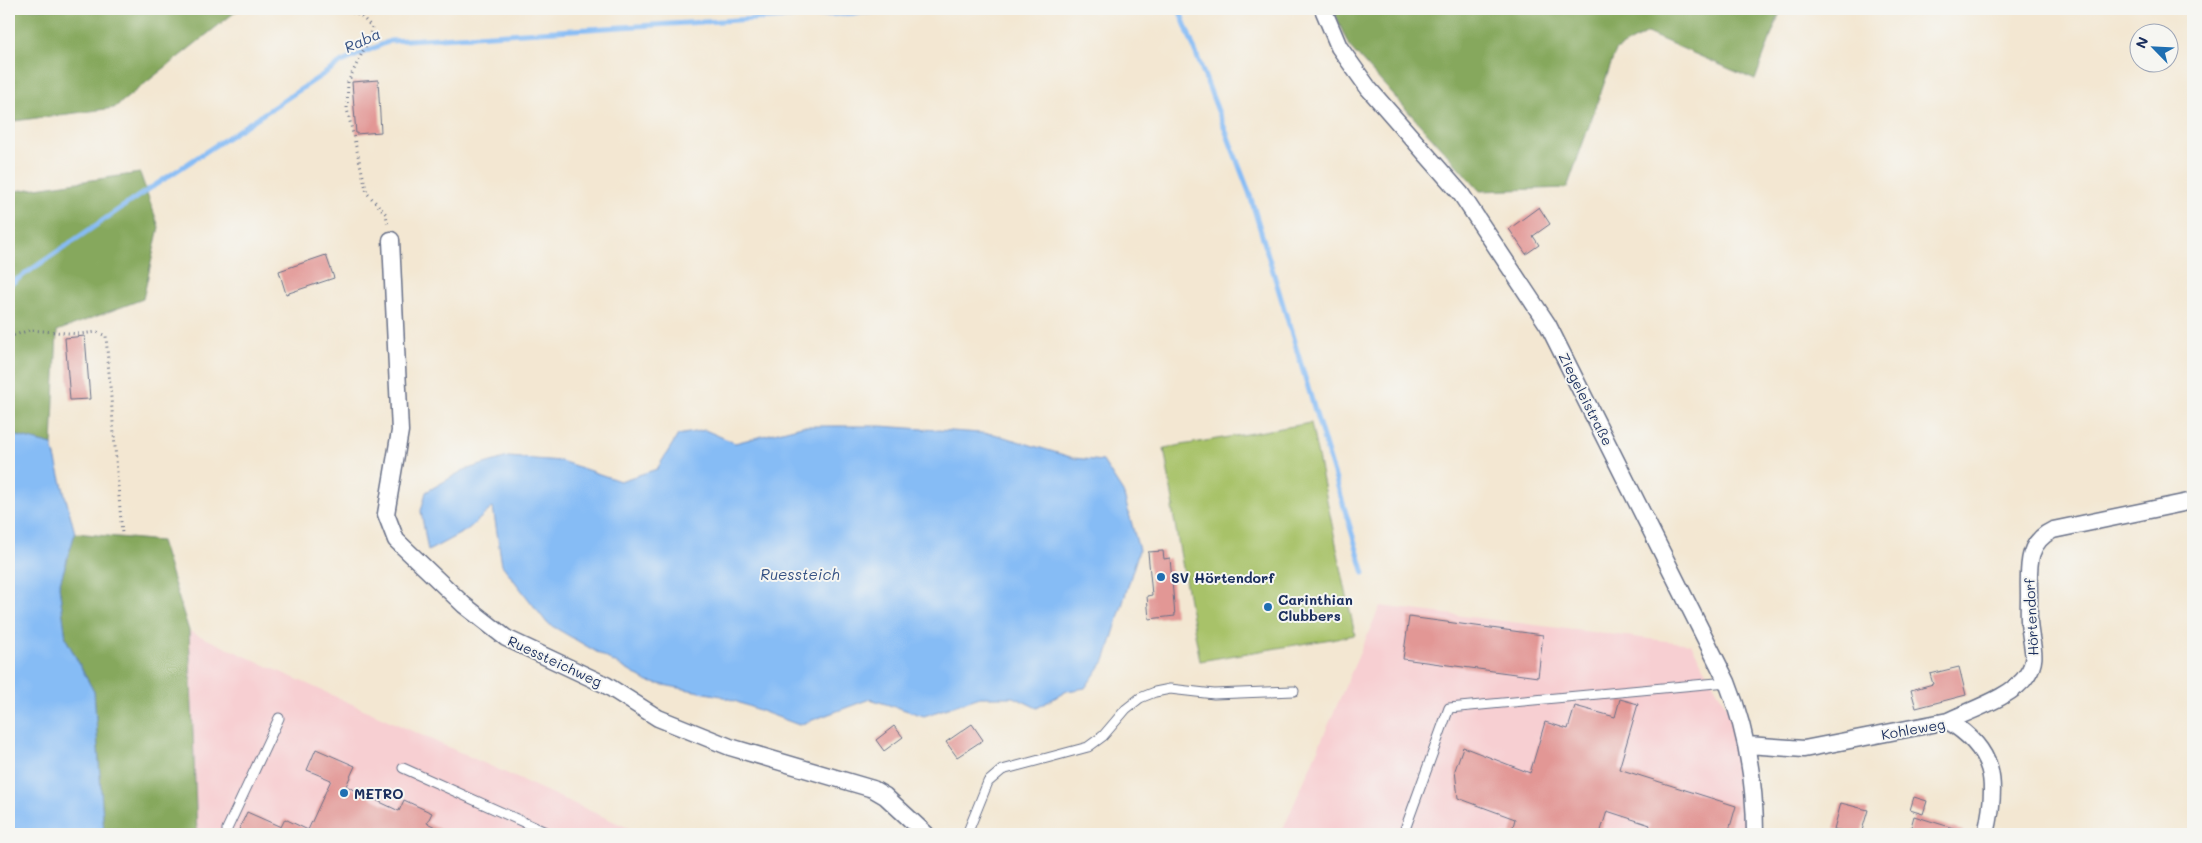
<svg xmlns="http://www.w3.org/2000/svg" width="2202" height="843" font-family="Mali,sans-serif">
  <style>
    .built { fill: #f7cfd2 }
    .green { fill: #a8c269; stroke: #627864 }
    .forest { fill: #86a85d; stroke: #506c5e }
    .water { fill: #86bcf5; stroke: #5076aa }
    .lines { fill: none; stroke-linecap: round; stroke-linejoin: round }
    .stream { stroke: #86bcf5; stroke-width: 5 }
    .building { fill: #e29795 }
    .service-casing { stroke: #676f87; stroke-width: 11 }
    .minor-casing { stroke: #676f87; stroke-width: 19 }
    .path { stroke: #676f87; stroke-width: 3; stroke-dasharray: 1 4; stroke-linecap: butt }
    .service { stroke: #fff; stroke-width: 9 }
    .minor { stroke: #fff; stroke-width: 16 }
    .poi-dot { fill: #1f6fb2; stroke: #f6f6f2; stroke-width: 2 }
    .labels { text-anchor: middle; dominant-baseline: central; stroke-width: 4; stroke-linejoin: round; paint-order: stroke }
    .street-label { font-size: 14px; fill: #1b2f5e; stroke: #f6f6f2 }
    .poi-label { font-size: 14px; font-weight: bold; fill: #1b2f5e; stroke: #f6f6f2; text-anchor: start }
    .water-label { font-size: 15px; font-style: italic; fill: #365284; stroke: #f6f6f2 }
  </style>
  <rect width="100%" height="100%" fill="#f6f6f2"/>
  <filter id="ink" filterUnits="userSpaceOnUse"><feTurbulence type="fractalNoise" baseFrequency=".02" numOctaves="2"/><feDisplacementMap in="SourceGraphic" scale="10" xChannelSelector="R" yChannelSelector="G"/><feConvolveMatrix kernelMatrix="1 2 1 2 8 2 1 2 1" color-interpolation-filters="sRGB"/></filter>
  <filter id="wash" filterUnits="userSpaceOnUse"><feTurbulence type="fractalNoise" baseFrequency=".0096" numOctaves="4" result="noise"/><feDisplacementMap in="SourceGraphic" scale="20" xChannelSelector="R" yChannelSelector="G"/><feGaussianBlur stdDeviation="1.12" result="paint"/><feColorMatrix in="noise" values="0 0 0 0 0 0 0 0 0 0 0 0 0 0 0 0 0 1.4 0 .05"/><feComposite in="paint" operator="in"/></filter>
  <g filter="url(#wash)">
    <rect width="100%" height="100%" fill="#f3e7d2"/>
    <!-- built -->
    <path class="built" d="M 1380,606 L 1691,644 L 1729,711 L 1746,795 L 1747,834 L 1281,834 Z
      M 189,631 L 642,834 L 197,834 Z"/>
    <!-- green -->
    <path class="green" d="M 1311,423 L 1355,635 L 1200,661 L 1172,508 L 1174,507 L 1164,448 Z"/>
    <!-- forest -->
    <path class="forest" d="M 9,9 L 239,9 L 114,108 L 14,121 L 9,150 Z
      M 1333,9 L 1781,9 L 1755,80 L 1647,33 L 1616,50 L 1567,188 L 1480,191 L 1349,46 Z
      M 140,173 L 159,227 L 143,299 L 57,331 L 52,445 L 9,434 L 9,192 Z
      M 75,533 L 161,541 L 189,631 L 197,834 L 104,834 L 94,692 L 66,639 L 59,586 Z"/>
    <!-- water -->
    <path class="water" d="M 802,426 L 880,426 L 994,434 L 1074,458 L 1103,461 L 1123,492 L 1139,550 L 1106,658 L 1085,688 L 1067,691 L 1037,708 L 1014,697 L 980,697 L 924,716 L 870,699 L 799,725 L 721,696 L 648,682 L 547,623 L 502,565 L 493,507 L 467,530 L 428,551 L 421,511 L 426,492 L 464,470 L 508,457 L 561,461 L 620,481 L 657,469 L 678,435 L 705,430 L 735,443 Z
      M 9,434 L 52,445 L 75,533 L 59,586 L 66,639 L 94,692 L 104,834 L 9,834 Z"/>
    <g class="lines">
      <!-- stream -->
      <path class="stream" d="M 1179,9 L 1249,192 L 1364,573
        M 9,285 L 137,197 L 342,62 L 390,41 L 871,12 L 881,9"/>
    </g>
    <g id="blocks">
      <!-- building -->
      <path class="building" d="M 378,80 L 381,132 L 356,134 L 352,82 Z
        M 1539,207 L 1550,224 L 1533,236 L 1539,245 L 1526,254 L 1509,229 Z
        M 326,255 L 334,278 L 286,294 L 279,271 Z
        M 85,336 L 90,399 L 70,400 L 65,338 Z
        M 1163,551 L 1164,559 L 1170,558 L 1175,616 L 1149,619 L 1147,596 L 1152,595 L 1148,552 Z
        M 1409,617 L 1543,635 L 1538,677 L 1403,659 Z
        M 1959,667 L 1966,695 L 1916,708 L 1911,690 L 1933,684 L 1930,674 Z
        M 1620,699 L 1638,704 L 1619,769 L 1736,806 L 1728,834 L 1647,834 L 1650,825 L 1607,811 L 1600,834 L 1511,834 L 1515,819 L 1458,798 L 1455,770 L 1463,747 L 1530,773 L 1545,722 L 1568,729 L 1575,706 L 1615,717 Z
        M 972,724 L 983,740 L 957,757 L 946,742 Z
        M 894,726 L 903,737 L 884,751 L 876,740 Z
        M 316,749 L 355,766 L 346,786 L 399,811 L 404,800 L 432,813 L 427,823 L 450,834 L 237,834 L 247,812 L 281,827 L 285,819 L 308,830 L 331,780 L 307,770 Z
        M 1914,797 L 1927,801 L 1923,814 L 1910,810 Z
        M 1841,803 L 1868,810 L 1861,834 L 1834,829 Z
        M 1914,816 L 1963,831 L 1962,834 L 1909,834 Z"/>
    </g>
  </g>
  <g filter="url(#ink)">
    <use href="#blocks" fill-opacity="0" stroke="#676f87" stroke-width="1"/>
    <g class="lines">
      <!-- service casing -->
      <g class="service-casing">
        <path id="service" d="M 403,768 L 550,834
          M 227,834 L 227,829 L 279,718
          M 967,834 L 988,782 L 1002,770 L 1088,747 L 1103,736 L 1126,709 L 1140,698 L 1155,692 L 1170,689 L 1214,694 L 1294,691
          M 1409,834 L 1404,832 L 1449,708 L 1727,682"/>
      </g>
      <!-- minor casing -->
      <g class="minor-casing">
        <path id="minor" d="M 1323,9 L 1339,47 L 1369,89 L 1461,194 L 1548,325 L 1727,682 C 1747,732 1755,781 1755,834
          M 391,240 L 400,431 L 386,514 L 396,540 L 464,605 L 506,638 L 606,685 L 658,718 L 730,747 L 873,789 L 885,796 L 926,834
          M 1948,721 C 1971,710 2014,696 2027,675 C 2038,659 2032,648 2030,631 C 2028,620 2029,608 2029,596 C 2029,569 2025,543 2053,530 L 2193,501
          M 1748,745 L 1804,749 L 1948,721 C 1996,750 1998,783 1986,834"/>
      </g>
      <!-- path -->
      <path class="path" d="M 343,9 L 361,16 L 372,27 L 367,43 L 348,82 L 347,109 L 367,193 L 386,214 L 388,226
        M 9,337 L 30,330 L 80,334 L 97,332 L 106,336 L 122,534"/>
      <!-- service -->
      <use href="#service" class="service"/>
      <!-- minor -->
      <use href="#minor" class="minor"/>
    </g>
  </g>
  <!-- markers -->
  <g class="poi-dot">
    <circle cx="1161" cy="577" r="5"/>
    <circle cx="1268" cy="607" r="5"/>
    <circle cx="344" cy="793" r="5"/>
  </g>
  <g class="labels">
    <!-- street labels -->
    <g class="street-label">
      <text transform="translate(1586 399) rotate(63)">Ziegeleistraße</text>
      <text transform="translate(2031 617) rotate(-93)">Hörtendorf</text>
      <text transform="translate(555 661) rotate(25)">Ruessteichweg</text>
      <text transform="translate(1913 729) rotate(-10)">Kohleweg</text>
    </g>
    <!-- poi labels -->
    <g class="poi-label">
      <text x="1171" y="577">SV Hörtendorf</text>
      <text x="1278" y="599">Carinthian<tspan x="1278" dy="16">Clubbers</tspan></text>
      <text x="354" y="793">METRO</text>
    </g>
    <!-- water labels -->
    <g class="water-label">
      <text transform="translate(362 40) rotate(-24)">Raba</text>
      <text x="800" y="574">Ruessteich</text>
    </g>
  </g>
  <!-- margin -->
  <rect width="2202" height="843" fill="none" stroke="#f6f6f2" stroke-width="30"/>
  <!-- north arrow -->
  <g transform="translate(2154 48) rotate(294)"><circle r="24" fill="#f6f6f2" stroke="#9ea6b7"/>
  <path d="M0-4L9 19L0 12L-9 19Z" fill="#1f6fb2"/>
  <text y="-8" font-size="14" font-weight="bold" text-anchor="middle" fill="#1b2f5e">N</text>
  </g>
</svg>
